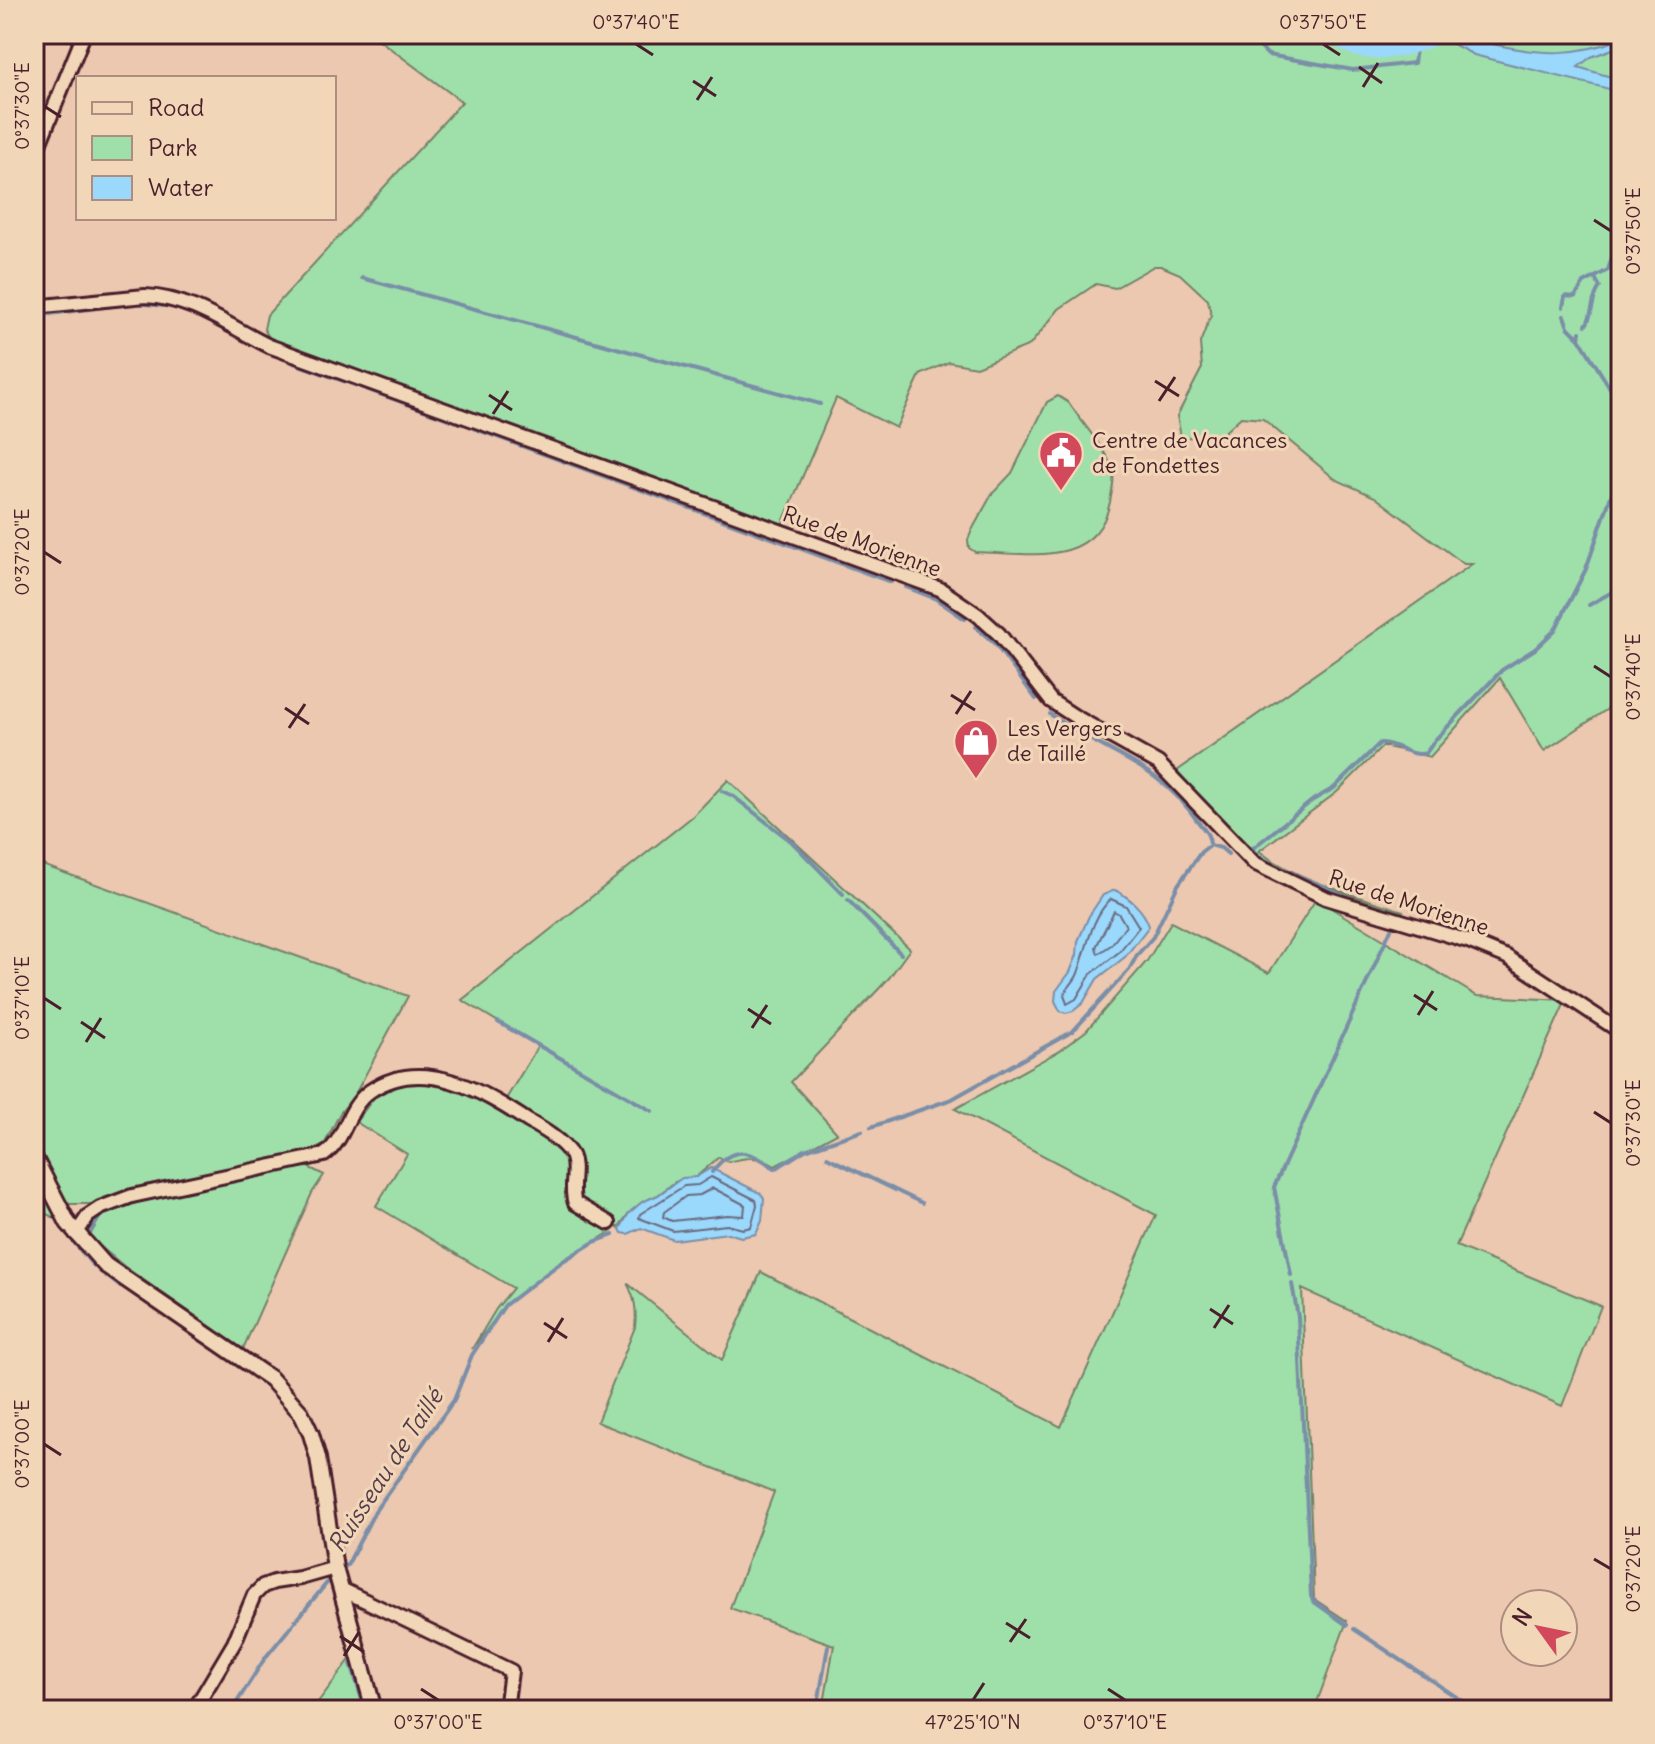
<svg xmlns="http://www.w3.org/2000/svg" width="1655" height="1744" font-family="Delius,sans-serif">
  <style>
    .green { fill: #9fe0aa; stroke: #74806a; stroke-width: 2 }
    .water { fill: #9ad8fc; stroke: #7a8ea8; stroke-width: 2 }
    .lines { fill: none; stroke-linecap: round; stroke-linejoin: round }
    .shore { stroke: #6a697f; stroke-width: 2 }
    .stream { stroke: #7a8ea8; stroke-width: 4 }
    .river { stroke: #9ad8fc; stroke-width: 22 }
    .minor-casing { stroke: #4a1f2b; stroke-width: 18 }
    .tertiary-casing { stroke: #4a1f2b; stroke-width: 20 }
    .minor { stroke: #f1d7b8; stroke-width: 12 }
    .tertiary { stroke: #f1d7b8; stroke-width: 14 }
    .ticks { fill: none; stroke: #4a1f2b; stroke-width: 3 }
    .labels { text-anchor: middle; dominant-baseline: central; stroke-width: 6; stroke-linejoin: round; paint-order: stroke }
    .poi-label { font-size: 22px; fill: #4a1f2b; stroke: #f1d7b8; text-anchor: start }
    .street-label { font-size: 22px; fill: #4a1f2b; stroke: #f1d7b8 }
    .water-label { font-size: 24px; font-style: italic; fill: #563b4a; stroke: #f1d7b8 }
    .neatline { fill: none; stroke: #4a1f2b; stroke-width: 3 }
    .ticks-label { font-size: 20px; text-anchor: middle; fill: #4a1f2b }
  </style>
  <rect width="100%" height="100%" fill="#ecc8b0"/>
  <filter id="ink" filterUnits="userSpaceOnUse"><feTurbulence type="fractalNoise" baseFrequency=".0125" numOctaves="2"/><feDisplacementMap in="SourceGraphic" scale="16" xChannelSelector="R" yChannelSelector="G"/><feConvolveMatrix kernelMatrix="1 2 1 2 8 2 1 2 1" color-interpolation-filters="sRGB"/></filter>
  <g filter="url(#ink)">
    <!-- green -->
    <path class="green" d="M 371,34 L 1621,34 L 1621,700 L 1544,751 L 1500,678 L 1430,757 L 1383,746 L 1337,792 L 1259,851 C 1298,881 1357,896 1403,911 L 1402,914 L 1323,887 L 1249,852 L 1177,771 L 1472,564 L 1464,564 L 1375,497 L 1335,479 L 1263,419 L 1241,417 L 1218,438 L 1181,437 L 1177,416 L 1202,368 L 1200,343 L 1211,315 L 1208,300 L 1180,274 L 1161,266 L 1154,266 L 1115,288 L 1096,284 L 1059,309 L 1030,345 L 976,367 L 949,362 L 920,375 L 896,428 L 836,398 L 781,527 L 270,339 L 264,329 L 267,315 L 462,102 Z
      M 1058,396 L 1069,403 C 1082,423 1101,443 1111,465 C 1116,477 1112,490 1110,502 C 1096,569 1027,553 975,552 L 969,548 L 968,540 L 972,530 L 992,494 L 1012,473 L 1047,402 Z
      M 728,780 L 910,949 L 889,978 L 791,1082 L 837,1133 L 775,1166 C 757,1155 747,1157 728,1162 L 719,1157 L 696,1177 L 675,1182 L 658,1195 L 642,1202 L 629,1213 L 618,1228 L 612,1221 L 607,1226 L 612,1231 L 562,1261 L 506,1305 L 472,1349 L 496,1309 L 513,1288 L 376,1206 L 407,1154 L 356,1122 L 384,1084 L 425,1076 L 503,1104 L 538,1046 L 462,1000 L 693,816 Z
      M 34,862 L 408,996 L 354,1096 L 340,1113 L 324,1145 L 306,1153 L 145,1185 L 97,1204 L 66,1204 L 34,1143 Z
      M 1316,899 L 1477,996 L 1566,1000 L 1456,1246 L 1601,1306 L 1562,1406 L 1302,1289 L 1314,1599 L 1347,1621 L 1314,1710 L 823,1710 L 834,1645 L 730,1608 L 774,1492 L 597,1422 L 635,1327 C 637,1310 635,1298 627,1283 L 722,1360 L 761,1272 L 1061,1427 L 1156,1215 L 955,1109 L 1059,1051 L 1086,1031 L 1147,961 L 1171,922 L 1269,973 Z
      M 308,1167 L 324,1175 L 312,1193 L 243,1349 L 125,1267 L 89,1237 L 101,1216 L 149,1198 L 289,1168 Z
      M 34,1174 L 35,1176 L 61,1221 L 34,1208 Z
      M 352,1657 L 364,1700 L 354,1710 L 312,1710 Z"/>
    <!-- water -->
    <path class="water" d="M 1448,34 C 1471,34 1476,40 1497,45 C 1544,55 1575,56 1621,39 L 1621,46 L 1591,57 L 1578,67 L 1621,80 L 1621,92 L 1474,55 L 1449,42 Z
      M 1115,890 C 1129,897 1144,910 1149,926 L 1125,957 L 1097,979 L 1083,1003 L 1073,1011 L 1066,1013 L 1060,1011 L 1055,1001 L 1056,991 L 1070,972 L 1077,955 L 1078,941 L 1089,916 L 1103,895 Z
      M 711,1168 L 760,1193 L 764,1198 L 762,1221 L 756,1234 L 741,1237 L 728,1233 L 674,1240 L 641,1228 L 628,1234 L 622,1233 L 620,1229 L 629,1213 L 642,1202 L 658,1195 L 682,1178 L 696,1177 Z"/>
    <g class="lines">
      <!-- shore -->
      <path class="shore" d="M 1111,899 L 1126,906 L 1139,927 L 1119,952 L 1091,974 L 1076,999 L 1067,1004 L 1064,994 C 1068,987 1076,980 1078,973 C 1087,949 1091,917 1111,899 Z
        M 1114,911 L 1119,914 L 1126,926 L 1111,945 L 1098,954 L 1096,947 Z
        M 711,1177 L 756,1200 L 757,1205 L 751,1227 L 743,1229 L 727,1225 L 673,1231 L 639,1218 L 640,1214 L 684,1186 L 698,1185 Z
        M 713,1188 L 745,1205 L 744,1216 L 727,1215 L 672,1221 L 663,1217 L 664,1212 L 686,1196 L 700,1195 Z"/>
      <!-- stream -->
      <path class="stream" d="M 1257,34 L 1257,44 L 1268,55 L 1353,70 L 1414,63 L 1417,41
        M 1621,187 L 1621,208
        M 362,278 L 820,404
        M 1563,307 L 1565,296 L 1575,297 L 1584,283 L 1608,270 L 1621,229
        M 34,316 L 136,303 L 175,307
        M 1564,316 L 1568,327 L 1579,338
        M 1586,325 C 1594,313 1591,298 1600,287 L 1595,278
        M 1580,332 L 1579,338 L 1610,388 L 1621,411
        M 294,363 L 463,424
        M 473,428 L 891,582
        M 906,587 L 936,599 L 965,619
        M 1589,605 L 1621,587
        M 976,627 L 996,645 L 1036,699
        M 1050,714 C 1106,756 1156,760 1199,823 C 1205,831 1210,835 1210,845
        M 722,791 L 733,796 L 792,842 L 843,894
        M 1252,848 L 1256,854 L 1270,863
        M 1248,852 L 1313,800 L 1334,788 L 1380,743 C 1396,742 1410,758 1426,753 L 1435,740 L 1502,670 L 1535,649 L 1555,630 L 1586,569 L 1621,467
        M 1280,868 L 1357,901
        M 848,900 L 901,954
        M 498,1022 L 652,1111
        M 871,1127 L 952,1099 L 1073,1031 L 1129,970 L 1137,955 L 1153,937 L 1178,885 L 1201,852 L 1210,845 L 1221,848 L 1228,854
        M 827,1157 L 922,1203
        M 712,1172 C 733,1144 751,1150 775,1169 L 805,1150 L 862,1131
        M 34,1180 L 41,1192
        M 62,1228 L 91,1263 L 119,1286
        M 88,1236 L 100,1215
        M 96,1245 L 119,1266
        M 1291,1275 L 1274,1187 L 1391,929
        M 1292,1284 L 1298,1317 L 1311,1596 L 1313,1601 L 1347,1625
        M 281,1381 L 299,1401
        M 1354,1629 L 1476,1710
        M 351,1664 L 365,1710
        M 232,1710 L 265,1658 L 326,1584 L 348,1564 L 375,1511 L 454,1400 L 472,1355 L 505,1305 L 563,1261 L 594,1242 L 613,1235
        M 817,1710 L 828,1646"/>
      <!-- river -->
      <path class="river" d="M 1335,34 C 1343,38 1351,43 1359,46 C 1381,52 1415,43 1435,34"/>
      <!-- minor casing -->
      <g class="minor-casing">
        <path id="minor" d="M 34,157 L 84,34
          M 34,307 L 145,296 C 193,298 228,326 269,346 L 940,589 L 978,615 L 999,634 L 1051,701 L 1074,716 L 1158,763 L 1254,863 L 1326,898 L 1468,941 L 1507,957 L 1621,1032
          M 76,1234 L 88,1216 L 100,1208 L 132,1196 L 324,1155 C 346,1140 346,1108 370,1091 C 423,1055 482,1091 528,1121 C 542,1129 563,1141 571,1155 C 578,1169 569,1188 575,1203 L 609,1223
          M 341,1589 L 511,1671 L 506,1710
          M 194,1710 L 234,1643 L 254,1595 L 263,1586 L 274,1582 L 300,1578 L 335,1568"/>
      </g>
      <!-- tertiary casing -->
      <g class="tertiary-casing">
        <path id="tertiary" d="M 34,1157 L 68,1223 L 105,1265 L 271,1379 L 301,1413 L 311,1434 L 318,1458 L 335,1568 L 374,1710"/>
      </g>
      <!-- minor -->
      <use href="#minor" class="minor"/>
      <!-- tertiary -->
      <use href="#tertiary" class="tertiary"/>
    </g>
  </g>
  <!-- ticks -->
  <path class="ticks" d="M 636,44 L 653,55M 1323,44 L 1340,55M 1359,67 L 1382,83M 693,81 L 716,96M 1363,87 L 1378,63M 697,100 L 712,77M 44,106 L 61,117M 1594,220 L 1611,231M 1155,381 L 1179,396M 489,395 L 512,410M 1159,401 L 1175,377M 493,414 L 508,391M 44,552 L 61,563M 1594,666 L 1611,677M 951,695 L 975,710M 285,708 L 309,724M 956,714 L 971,691M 289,728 L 305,704M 1414,995 L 1437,1010M 44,998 L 61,1009M 748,1009 L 771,1024M 1418,1015 L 1433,991M 81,1022 L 105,1038M 752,1028 L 767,1005M 86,1042 L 101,1018M 1594,1112 L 1611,1123M 1210,1309 L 1233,1324M 544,1323 L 567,1338M 1214,1328 L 1229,1305M 548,1342 L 563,1318M 44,1444 L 61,1455M 1594,1559 L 1611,1569M 1006,1623 L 1030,1638M 340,1636 L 364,1652M 1010,1642 L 1026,1619M 344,1656 L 359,1632M 421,1689 L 438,1700M 1108,1689 L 1125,1700M 973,1700 L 984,1683"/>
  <!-- icons -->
  <defs>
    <g id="civic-pin" transform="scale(2.3)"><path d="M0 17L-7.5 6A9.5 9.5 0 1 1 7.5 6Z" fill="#d1495b" stroke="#f1d7b8"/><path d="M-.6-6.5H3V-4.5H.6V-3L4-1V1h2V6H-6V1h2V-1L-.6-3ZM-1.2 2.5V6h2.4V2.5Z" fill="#fff"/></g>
    <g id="shop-pin" transform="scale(2.3)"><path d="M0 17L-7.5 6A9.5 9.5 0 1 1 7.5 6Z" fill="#d1495b" stroke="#f1d7b8"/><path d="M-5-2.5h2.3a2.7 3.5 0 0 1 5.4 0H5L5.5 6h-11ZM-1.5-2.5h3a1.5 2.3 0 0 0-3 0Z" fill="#fff"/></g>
  </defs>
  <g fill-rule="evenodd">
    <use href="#civic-pin" x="1061" y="453"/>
    <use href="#shop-pin" x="976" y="741"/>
  </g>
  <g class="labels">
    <!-- poi labels -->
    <g class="poi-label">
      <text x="1092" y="440">Centre de Vacances<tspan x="1092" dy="25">de Fondettes</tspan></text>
      <text x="1007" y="728">Les Vergers<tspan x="1007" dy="25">de Taillé</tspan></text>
    </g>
    <!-- street labels -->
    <g class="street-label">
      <text transform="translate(862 541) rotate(20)">Rue de Morienne</text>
      <text transform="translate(1409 902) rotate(18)">Rue de Morienne</text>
    </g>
    <!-- water labels -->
    <g class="water-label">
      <text transform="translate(385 1470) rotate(-57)">Ruisseau de Taillé</text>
    </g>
  </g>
  <!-- margin -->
  <rect width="1655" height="1744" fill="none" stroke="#f1d7b8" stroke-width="88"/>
  <!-- legend -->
  <rect x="76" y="76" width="260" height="144" fill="#f1d7b8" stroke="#ae8d80" stroke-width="2"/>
  <rect x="92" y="102" width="40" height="12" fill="#f1d7b8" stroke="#ae8d80" stroke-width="2"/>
  <text x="148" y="116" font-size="24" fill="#4a1f2b">Road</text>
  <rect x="92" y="136" width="40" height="24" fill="#9fe0aa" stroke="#ae8d80" stroke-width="2"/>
  <text x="148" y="156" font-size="24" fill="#4a1f2b">Park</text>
  <rect x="92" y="176" width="40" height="24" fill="#9ad8fc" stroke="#ae8d80" stroke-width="2"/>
  <text x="148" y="196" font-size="24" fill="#4a1f2b">Water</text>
  <!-- north arrow -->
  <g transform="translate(1539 1628) rotate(303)"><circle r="38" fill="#f1d7b8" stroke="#ae8d80" stroke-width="2"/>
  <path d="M0-6L14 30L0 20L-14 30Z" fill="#d1495b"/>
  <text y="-12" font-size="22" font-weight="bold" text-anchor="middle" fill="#4a1f2b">N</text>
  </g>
  <rect x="44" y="44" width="1567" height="1656" class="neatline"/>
  <g class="ticks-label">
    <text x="636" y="29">0°37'40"E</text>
    <text x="1323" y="29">0°37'50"E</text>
    <text transform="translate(22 106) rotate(-90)" y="7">0°37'30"E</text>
    <text transform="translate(1633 231) rotate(-90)" y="7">0°37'50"E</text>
    <text transform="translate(22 552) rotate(-90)" y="7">0°37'20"E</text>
    <text transform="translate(1633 677) rotate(-90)" y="7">0°37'40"E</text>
    <text transform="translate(22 998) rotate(-90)" y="7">0°37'10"E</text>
    <text transform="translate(1633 1123) rotate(-90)" y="7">0°37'30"E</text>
    <text transform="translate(22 1444) rotate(-90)" y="7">0°37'00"E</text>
    <text transform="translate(1633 1569) rotate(-90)" y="7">0°37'20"E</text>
    <text x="438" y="1729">0°37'00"E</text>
    <text x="973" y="1729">47°25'10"N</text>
    <text x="1125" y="1729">0°37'10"E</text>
  </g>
</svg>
